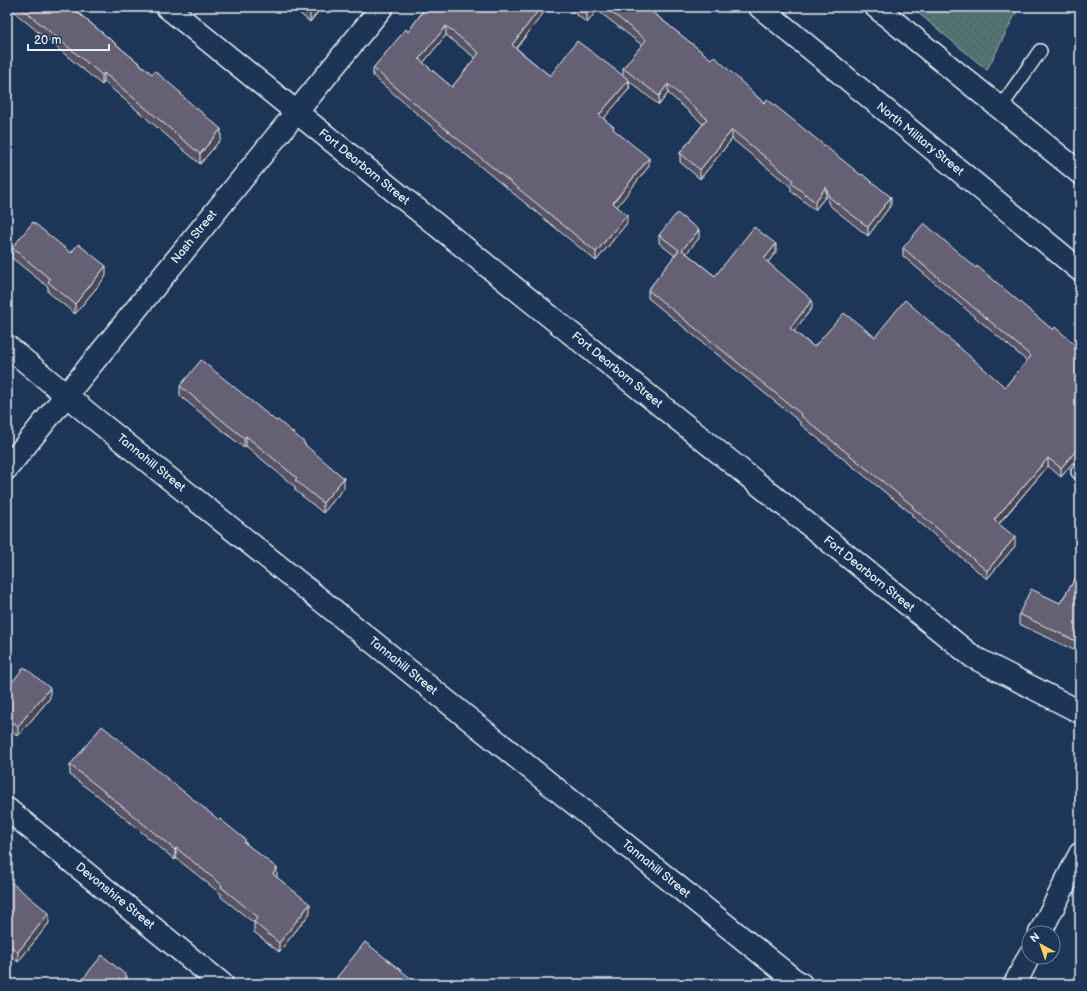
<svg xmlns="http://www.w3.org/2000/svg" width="1087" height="991" font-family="'Balsamiq Sans',sans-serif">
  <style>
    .grass { fill: url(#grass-dots); stroke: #9eb2b5 }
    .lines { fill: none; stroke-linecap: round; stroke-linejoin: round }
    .lane-casing { stroke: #e8f1f8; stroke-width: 16 }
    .street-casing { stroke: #e8f1f8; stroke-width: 25 }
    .secondary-casing { stroke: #e8f1f8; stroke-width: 25 }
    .lane { stroke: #1d3557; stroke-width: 13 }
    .street { stroke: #1d3557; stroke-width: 22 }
    .secondary { stroke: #1d3557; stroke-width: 22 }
    .wall { fill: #585364; stroke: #e8f1f8; fill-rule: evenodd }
    .shaded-wall { fill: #474451; stroke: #e8f1f8 }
    .building { fill: #666174; stroke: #e8f1f8; fill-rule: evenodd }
    .labels { text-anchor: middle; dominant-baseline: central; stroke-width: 3; stroke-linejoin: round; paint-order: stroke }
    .street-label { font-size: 12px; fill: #e8f1f8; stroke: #1d3557 }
  </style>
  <defs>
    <pattern id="grass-dots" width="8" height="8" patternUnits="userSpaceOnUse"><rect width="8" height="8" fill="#537372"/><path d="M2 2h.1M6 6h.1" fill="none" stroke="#4c5b5c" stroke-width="1.8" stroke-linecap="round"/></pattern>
  </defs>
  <rect width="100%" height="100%" fill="#1d3557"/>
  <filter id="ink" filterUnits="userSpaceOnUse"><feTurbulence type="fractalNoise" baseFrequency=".025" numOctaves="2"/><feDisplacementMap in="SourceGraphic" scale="8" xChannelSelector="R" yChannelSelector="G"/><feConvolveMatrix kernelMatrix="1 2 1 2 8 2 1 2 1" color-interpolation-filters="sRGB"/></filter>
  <g filter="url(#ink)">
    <!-- grass -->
    <path class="grass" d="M 911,7 L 1019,7 L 987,70 Z"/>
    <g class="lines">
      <!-- lane casing -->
      <g class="lane-casing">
        <path id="lane" d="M 1000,108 L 1040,51
          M 1080,469 L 1078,472 L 1080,473"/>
      </g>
      <!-- street casing -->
      <g class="street-casing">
        <path id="street" d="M 167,7 L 321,132 L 973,657 L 1080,712
          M 7,346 L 90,415 L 793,979 L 801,984
          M 7,468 L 382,7
          M 7,809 L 222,984"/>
      </g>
      <!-- secondary casing -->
      <g class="secondary-casing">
        <path id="secondary" d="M 760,7 L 1080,270
          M 876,7 L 1080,173
          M 1040,933 L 1080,854
          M 1015,984 L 1029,956"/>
      </g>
      <!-- lane -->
      <use href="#lane" class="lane"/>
      <!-- street -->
      <use href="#street" class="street"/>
      <!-- secondary -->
      <use href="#secondary" class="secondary"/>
    </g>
    <!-- wall -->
    <path class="wall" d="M 8,7 L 71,7 L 152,74 L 182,96 L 221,139 L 200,164 L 104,82 L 102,85 Z
      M 292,7 L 322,7 L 310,22 Z
      M 426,7 L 548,7 L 516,48 L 550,76 L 623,76 L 623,68 L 642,45 L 597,10 L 587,23 L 567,7 L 646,7 L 891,205 L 868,236 L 829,205 L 826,196 L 815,210 L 791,191 L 791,187 L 732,139 L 700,179 L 680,162 L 680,153 L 703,124 L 668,93 L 659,105 L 629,81 L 629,89 L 603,119 L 649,166 L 617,206 L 627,223 L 596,261 L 443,136 L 373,76 L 373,68 L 408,32 ZM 446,35 L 475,58 L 452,87 L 423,63 Z
      M 659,235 L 699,238 L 686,253 L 715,276 L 776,252 L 768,262 L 812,308 L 794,331 L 814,347 L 875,337 L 1005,387 L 1027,361 L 903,256 L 903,248 L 976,268 L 1053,330 L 1080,349 L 1080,454 L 1061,477 L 1048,466 L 999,524 L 1015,546 L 987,579 L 912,516 L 912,514 L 800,424 L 800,422 L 648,298 L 648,290 L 675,256 L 659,243 Z
      M 12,248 L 71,253 L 106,276 L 75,314 L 48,292 L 48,287 L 12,258 Z
      M 180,386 L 276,421 L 305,445 L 344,488 L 323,513 L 295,490 L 295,487 L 246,446 L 244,448 L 180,396 Z
      M 1080,571 L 1080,653 L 1019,624 L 1019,614 L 1060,603 Z
      M 7,689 L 50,698 L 18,736 L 7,727 Z
      M 70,765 L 246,843 L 310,913 L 279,952 L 254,932 L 254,923 L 221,897 L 221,894 L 176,858 L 175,860 L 96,794 L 96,795 L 70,775 Z
      M 7,879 L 49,923 L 18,962 L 7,953 Z
      M 334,981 L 418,984 L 334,984 Z"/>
    <!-- shaded-wall -->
    <path class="shaded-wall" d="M 315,7 L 322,7 L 310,22 L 310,13 Z
      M 541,7 L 548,7 L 512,54 L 512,45 Z
      M 593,7 L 597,7 L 597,10 L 587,23 L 587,14 Z
      M 446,26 L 446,35 L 419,68 L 419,59 Z
      M 104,73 L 104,82 L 102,85 L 102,75 Z
      M 629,80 L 629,89 L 599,124 L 599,115 Z
      M 668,84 L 668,93 L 659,105 L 659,96 Z
      M 221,129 L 221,139 L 200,164 L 200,154 Z
      M 732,130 L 732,139 L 700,179 L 700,170 Z
      M 649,158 L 649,166 L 613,212 L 613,203 Z
      M 826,187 L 826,196 L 815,210 L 815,202 Z
      M 891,197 L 891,205 L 868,236 L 868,227 Z
      M 627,215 L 627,223 L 596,261 L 596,252 Z
      M 699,230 L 699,238 L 682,259 L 682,250 Z
      M 776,244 L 776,252 L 764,267 L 764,259 Z
      M 106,266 L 106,276 L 75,314 L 75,304 Z
      M 812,300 L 812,308 L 790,336 L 790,328 Z
      M 246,436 L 246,446 L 244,448 L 244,438 Z
      M 1080,446 L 1080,454 L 1061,477 L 1061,468 Z
      M 1048,458 L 1048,466 L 994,529 L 994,520 Z
      M 344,478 L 344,488 L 323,513 L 323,503 Z
      M 1015,537 L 1015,546 L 987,579 L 987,571 Z
      M 50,688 L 50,698 L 18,736 L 18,726 Z
      M 176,848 L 176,858 L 175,860 L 175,850 Z
      M 277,868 L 277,878 L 273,874 Z
      M 310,904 L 310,913 L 279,952 L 279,943 Z
      M 49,913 L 49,923 L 18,962 L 18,952 Z
      M 127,976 L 127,984 L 120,984 Z"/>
    <!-- building -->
    <path class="building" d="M 20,7 L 71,7 L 152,74 L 155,71 L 182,94 L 181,95 L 221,129 L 200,154 L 104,73 L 102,75 Z
      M 302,7 L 315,7 L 310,13 Z
      M 426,7 L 541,7 L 512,45 L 550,76 L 577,41 L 629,80 L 599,115 L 614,127 L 613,129 L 649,158 L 613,203 L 627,215 L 596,252 L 443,127 L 373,68 L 406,29 L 408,32 ZM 446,26 L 479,53 L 452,87 L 419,59 Z
      M 578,7 L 593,7 L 587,14 Z
      M 605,7 L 646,7 L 711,59 L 714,56 L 764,103 L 767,99 L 861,175 L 862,174 L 891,197 L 868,227 L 829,197 L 826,187 L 815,202 L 791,183 L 793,180 L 732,130 L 700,170 L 680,153 L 707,119 L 668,84 L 659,96 L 623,68 L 646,40 Z
      M 677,213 L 699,230 L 682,250 L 715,276 L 754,227 L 776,244 L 764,259 L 812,300 L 790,328 L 814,347 L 844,313 L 875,337 L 905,300 L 1005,387 L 1031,356 L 903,248 L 924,223 L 976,268 L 977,266 L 1053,330 L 1055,327 L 1080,349 L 1080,446 L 1061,468 L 1048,458 L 994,520 L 1015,537 L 987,571 L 912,507 L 913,506 L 800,415 L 801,414 L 648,290 L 679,250 L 659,235 Z
      M 33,222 L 71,253 L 78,244 L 106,266 L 75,304 L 48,282 L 50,279 L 12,248 Z
      M 201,360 L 276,421 L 278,420 L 305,443 L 304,444 L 344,478 L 323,503 L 295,480 L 297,478 L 246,436 L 244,438 L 180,386 Z
      M 1080,571 L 1080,643 L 1019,614 L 1031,589 L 1060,603 Z
      M 24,667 L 50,688 L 18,726 L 7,717 L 7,689 Z
      M 102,726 L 219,820 L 220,819 L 246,840 L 244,842 L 277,868 L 273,874 L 310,904 L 279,943 L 254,922 L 258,917 L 221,887 L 222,885 L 176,848 L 175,850 L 96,785 L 70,765 Z
      M 7,879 L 49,913 L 18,952 L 7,943 Z
      M 365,942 L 418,984 L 338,984 L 334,981 Z
      M 102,955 L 127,976 L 120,984 L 79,984 Z"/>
  </g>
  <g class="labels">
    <!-- street labels -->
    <g class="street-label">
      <text transform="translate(920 139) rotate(39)">North Military Street</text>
      <text transform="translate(364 167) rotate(39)">Fort Dearborn Street</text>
      <text transform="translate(194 237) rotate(-51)">Nash Street</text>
      <text transform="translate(617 370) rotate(39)">Fort Dearborn Street</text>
      <text transform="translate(151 463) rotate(39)">Tannahill Street</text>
      <text transform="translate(869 574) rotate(39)">Fort Dearborn Street</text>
      <text transform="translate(403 666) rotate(39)">Tannahill Street</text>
      <text transform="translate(656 869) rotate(39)">Tannahill Street</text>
      <text transform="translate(115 896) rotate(39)">Devonshire Street</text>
    </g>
  </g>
  <!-- margin -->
  <rect width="1087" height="991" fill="none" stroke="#1d3557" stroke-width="24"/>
  <rect x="12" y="12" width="1063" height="967" fill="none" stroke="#e8f1f8" stroke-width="1.5" filter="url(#ink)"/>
  <!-- north arrow -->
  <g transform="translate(1041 945) rotate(320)"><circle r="19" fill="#1d3557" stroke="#6e8097"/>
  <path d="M0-3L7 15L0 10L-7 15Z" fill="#ffd166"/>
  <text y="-6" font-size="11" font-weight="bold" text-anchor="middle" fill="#e8f1f8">N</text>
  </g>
  <!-- scale -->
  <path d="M28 44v6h81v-6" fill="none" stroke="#e8f1f8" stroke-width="2"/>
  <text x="34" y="44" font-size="12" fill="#e8f1f8" stroke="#1d3557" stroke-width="3" paint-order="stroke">20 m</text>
</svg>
